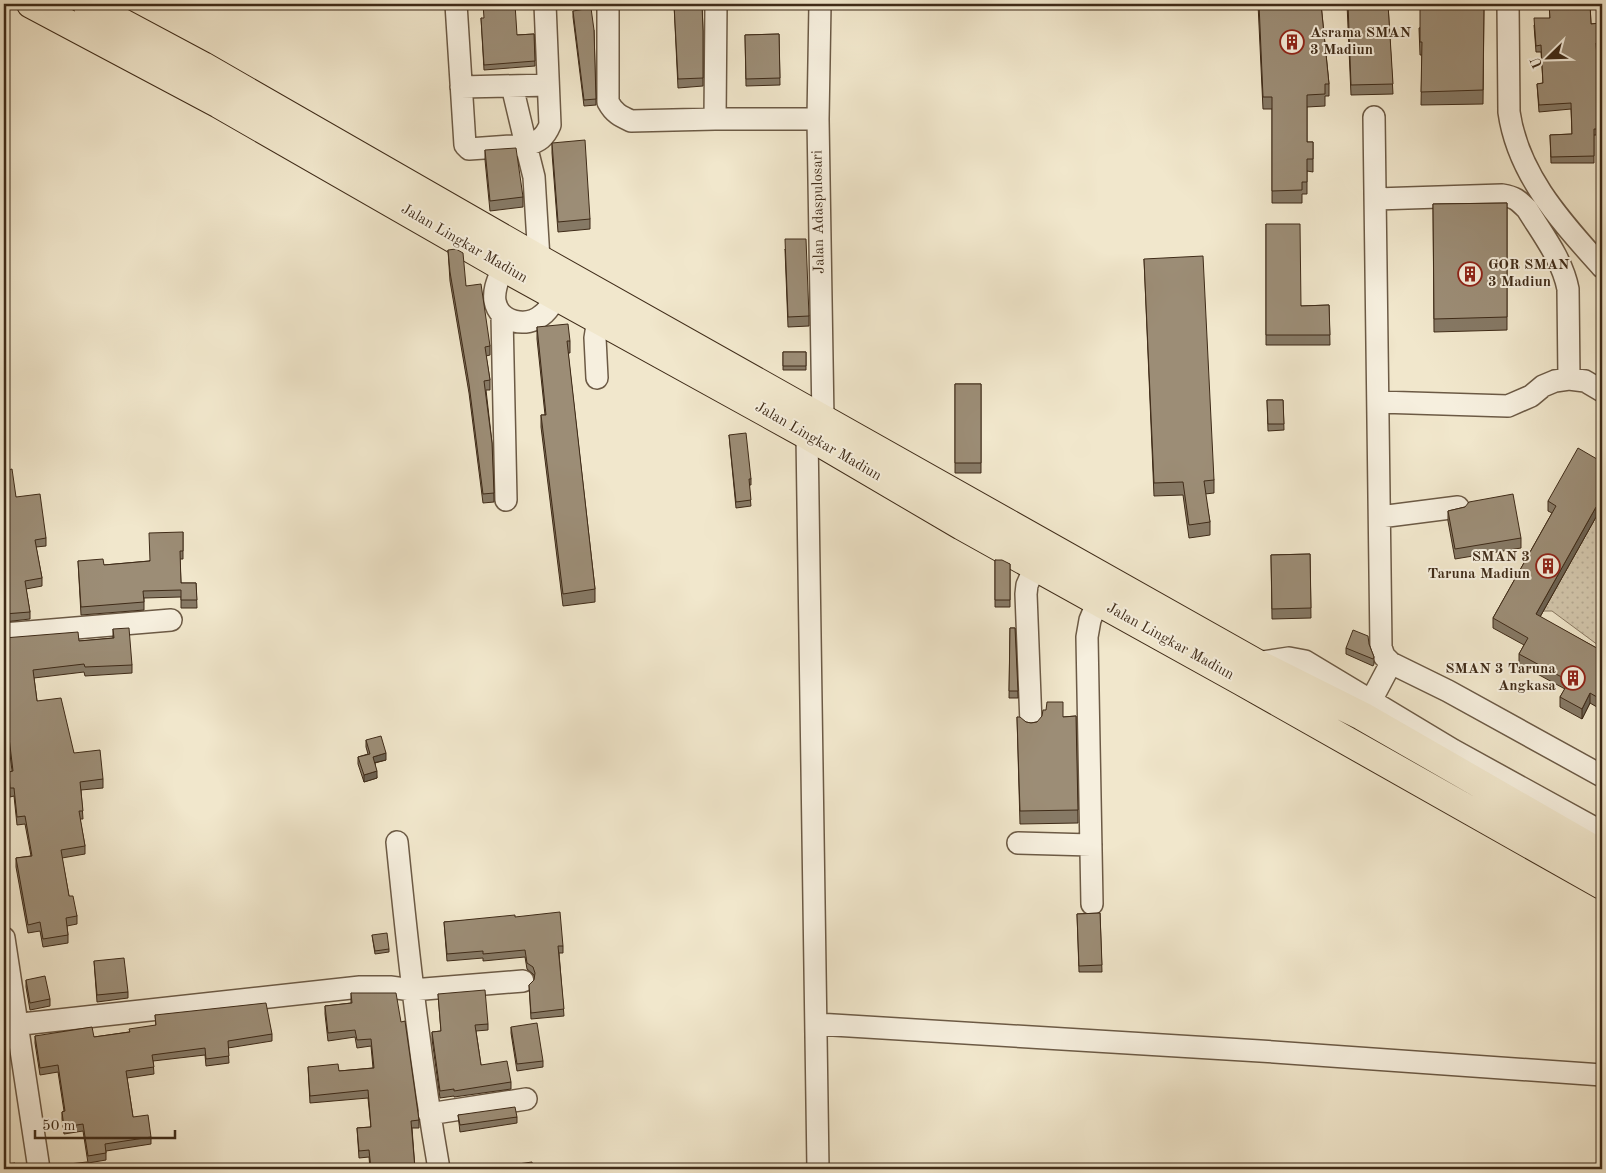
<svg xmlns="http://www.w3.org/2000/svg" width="1606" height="1173" font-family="'Old Standard TT',serif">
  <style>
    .park { fill: url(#park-dots); stroke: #897962 }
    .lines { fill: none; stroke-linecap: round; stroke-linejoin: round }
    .minor-casing { stroke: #6c5a45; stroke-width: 24 }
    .major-casing { stroke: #3f2b18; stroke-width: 30 }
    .minor { stroke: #f6efde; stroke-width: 21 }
    .major { stroke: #f1e7cc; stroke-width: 28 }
    .wall { fill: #867965; stroke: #3f2b18 }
    .shaded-wall { fill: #6d6353; stroke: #3f2b18 }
    .building { fill: #9c8d76; stroke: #3f2b18 }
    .labels { text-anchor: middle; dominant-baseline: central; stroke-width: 4; stroke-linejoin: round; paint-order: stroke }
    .poi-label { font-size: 15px; font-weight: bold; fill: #3f2b18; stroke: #f6efde; text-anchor: start }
    .street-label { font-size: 15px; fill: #3f2b18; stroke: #f6efde }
  </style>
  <defs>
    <pattern id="park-dots" width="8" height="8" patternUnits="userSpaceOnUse" patternTransform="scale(1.25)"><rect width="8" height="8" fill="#d3c7ad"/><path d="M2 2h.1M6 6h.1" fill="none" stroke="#b6ab94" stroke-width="1.8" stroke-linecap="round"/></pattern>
  </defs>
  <rect width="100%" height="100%" fill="#f1e7cc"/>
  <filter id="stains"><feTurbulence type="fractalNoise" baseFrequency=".004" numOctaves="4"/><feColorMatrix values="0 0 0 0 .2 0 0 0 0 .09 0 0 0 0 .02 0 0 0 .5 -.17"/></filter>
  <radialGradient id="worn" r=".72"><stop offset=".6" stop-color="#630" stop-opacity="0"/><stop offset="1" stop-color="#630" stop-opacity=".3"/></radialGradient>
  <!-- park -->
  <path class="park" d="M 1596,517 L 1602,521 L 1602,648 L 1552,611 L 1543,611 Z"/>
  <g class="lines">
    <!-- minor casing -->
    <g class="minor-casing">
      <path id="minor" d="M 456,4 L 465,145 L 469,149 L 526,145 L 534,177 L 539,259
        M 608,4 L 608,102 C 614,113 620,116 631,121 L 715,119 L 818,119
        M 820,4 L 818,119 L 823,420
        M 1508,4 L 1509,112 C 1518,175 1561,221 1602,267
        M 512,86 L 526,145 C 539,142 545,137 550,125 L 545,4
        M 461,87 L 548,85
        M 1374,117 L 1381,647 L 1384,656 L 1391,663
        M 715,119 L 716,4
        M 1376,199 L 1502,195 C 1515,197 1518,200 1527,209 C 1543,235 1562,259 1568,289 L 1569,379
        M 503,267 C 499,278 493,289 495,301 C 499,323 527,328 542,315 C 548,311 553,302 557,296
        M 502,316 L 506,500
        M 597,378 L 595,338 L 598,319
        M 1379,402 L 1508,406 L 1531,396 L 1543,386 L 1555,381 L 1569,379 L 1585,381 L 1602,391
        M 807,435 L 818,1169
        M 1380,517 L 1458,507
        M 4,634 L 171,620
        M 1256,663 L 1289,658 L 1305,661 L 1453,750 L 1602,832
        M 1365,712 L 1391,663 L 1448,691 L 1602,776
        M 1031,724 L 1026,594 L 1027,585 L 1035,567
        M 397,842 C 408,952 420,1061 439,1169
        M 1018,843 L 1091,845
        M 1092,904 L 1087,637 L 1090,620 L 1098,601
        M 4,938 L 39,1169
        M 817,1024 L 1260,1051 L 1602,1075
        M 4,1026 L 360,987 L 390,987 L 412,990 L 523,981
        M 429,1114 L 526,1099"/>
    </g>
    <!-- major casing -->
    <g class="major-casing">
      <path id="major" d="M 31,4 L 219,104 L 503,267 L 807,435 L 962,526 L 1241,681 L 1602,885
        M 87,4 L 203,66 L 539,259 L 1256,663 L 1362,716 L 1602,854"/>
    </g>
    <!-- minor -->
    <use href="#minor" class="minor"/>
    <!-- major -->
    <use href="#major" class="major"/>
  </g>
  <!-- wall -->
  <path class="wall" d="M 674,4 L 702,4 L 703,31 L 703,86 L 678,88 Z
    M 1258,4 L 1321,4 L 1329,84 L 1329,96 L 1325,96 L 1325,106 L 1307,107 L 1307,142 L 1313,142 L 1313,172 L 1307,171 L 1307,194 L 1302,194 L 1302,203 L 1272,203 L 1272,109 L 1263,109 Z
    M 1347,4 L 1388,4 L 1393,94 L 1351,95 Z
    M 1484,4 L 1483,104 L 1421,105 L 1422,55 L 1420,55 L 1419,28 Z
    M 1549,4 L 1590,4 L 1591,24 L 1600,23 L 1601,49 L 1597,49 L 1598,71 L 1598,78 L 1597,78 L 1602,135 L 1594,135 L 1594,163 L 1551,163 L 1550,135 L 1572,134 L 1571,109 L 1539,112 L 1537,84 L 1543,83 L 1541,52 L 1536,52 L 1534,25 L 1550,18 Z
    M 573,11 L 594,30 L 596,105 L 584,106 L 573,17 Z
    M 481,18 L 517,35 L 534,34 L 535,66 L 484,70 Z
    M 779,34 L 780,85 L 746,86 L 745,35 Z
    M 552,143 L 590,219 L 590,229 L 558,232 L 552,153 Z
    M 485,150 L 523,197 L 523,207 L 490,211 L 485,160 Z
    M 1507,203 L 1507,330 L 1434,332 L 1433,204 Z
    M 1266,224 L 1301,306 L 1329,305 L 1330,345 L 1266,345 Z
    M 785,249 L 809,316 L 809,326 L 788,327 Z
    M 448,250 L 466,286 L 490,346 L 490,355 L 486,356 L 490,380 L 490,390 L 486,390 L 492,443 L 494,502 L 483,503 L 469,393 L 450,281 Z
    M 1144,259 L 1214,480 L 1214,493 L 1205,494 L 1210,522 L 1210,535 L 1189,538 L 1183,495 L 1154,496 Z
    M 537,327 L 570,341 L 570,353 L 568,353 L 595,589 L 595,602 L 563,606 L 541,427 L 541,415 L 545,415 L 537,339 Z
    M 783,352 L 806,352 L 806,370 L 783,370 Z
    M 955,384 L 981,384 L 981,473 L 955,473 Z
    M 1267,400 L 1283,400 L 1284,430 L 1268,431 Z
    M 729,435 L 751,479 L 751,485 L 749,485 L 751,506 L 736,508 Z
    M 1602,462 L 1602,521 L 1596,517 L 1540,617 L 1602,651 L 1602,710 L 1590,703 L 1582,719 L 1560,707 L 1560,697 L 1565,689 L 1519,664 L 1519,654 L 1524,645 L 1493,628 L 1493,618 L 1552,513 L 1548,511 L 1548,501 Z
    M 4,471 L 16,497 L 46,538 L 46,546 L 36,547 L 42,578 L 42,586 L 26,589 L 30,612 L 30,619 L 4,622 Z
    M 1465,507 L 1521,538 L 1521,548 L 1455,559 L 1448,521 L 1448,511 Z
    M 183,532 L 183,559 L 180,559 L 181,583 L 196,583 L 197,608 L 181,608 L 181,597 L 144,598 L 144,610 L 81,615 L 78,561 L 104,565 L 149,561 Z
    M 1310,554 L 1311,618 L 1272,619 L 1271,555 Z
    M 995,560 L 1010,564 L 1010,607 L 995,607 Z
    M 1010,628 L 1015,628 L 1018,698 L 1009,698 Z
    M 113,629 L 132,665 L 132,673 L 85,676 L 84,672 L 34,678 L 37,701 L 74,753 L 103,779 L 103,788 L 81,790 L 83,819 L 80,819 L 85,846 L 85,854 L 62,858 L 69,896 L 77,916 L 77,924 L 67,926 L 68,935 L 68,943 L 43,947 L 40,931 L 28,933 L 16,867 L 16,858 L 31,856 L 25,824 L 17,825 L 14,796 L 10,797 L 9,772 L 12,771 L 8,737 L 4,738 L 4,705 L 5,705 L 4,695 L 4,638 L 79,641 L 113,638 Z
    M 1369,644 L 1374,657 L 1374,664 L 1373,666 L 1346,654 L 1346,648 Z
    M 1076,716 L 1078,823 L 1020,824 L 1017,717 L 1026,722 L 1031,723 L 1063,717 Z
    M 366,740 L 386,760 L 375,763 L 377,778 L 364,782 L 358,764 L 358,757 L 368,754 L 366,747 Z
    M 1100,913 L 1102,972 L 1079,972 L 1077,914 Z
    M 515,917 L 563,946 L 563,953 L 559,953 L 564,1016 L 531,1019 L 529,985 L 534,980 L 535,977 L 533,974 L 527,969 L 525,957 L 483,961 L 483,958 L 447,961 L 444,922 Z
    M 372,935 L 389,949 L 389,952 L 375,954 Z
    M 94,961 L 128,992 L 128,998 L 97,1002 Z
    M 26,980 L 50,999 L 50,1006 L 30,1010 L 26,987 Z
    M 351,993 L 401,1022 L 419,1120 L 419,1128 L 412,1128 L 415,1169 L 370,1169 L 369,1157 L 359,1158 L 357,1128 L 371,1127 L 368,1098 L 310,1103 L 308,1067 L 339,1071 L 373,1068 L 371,1046 L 357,1048 L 355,1037 L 328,1041 L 325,1014 L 325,1006 L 351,1003 Z
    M 438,994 L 488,1024 L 488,1030 L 476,1031 L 481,1065 L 511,1082 L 511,1089 L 454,1097 L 454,1096 L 440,1098 L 432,1039 L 432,1032 L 441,1031 Z
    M 155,1015 L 272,1034 L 272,1041 L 228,1048 L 229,1063 L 206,1066 L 205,1055 L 153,1061 L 154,1074 L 127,1078 L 133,1117 L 151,1137 L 151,1144 L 106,1151 L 106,1160 L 88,1163 L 83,1131 L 64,1134 L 62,1119 L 62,1112 L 64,1111 L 58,1072 L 40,1075 L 35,1043 L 35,1036 L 94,1037 L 129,1032 L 156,1026 Z
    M 511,1027 L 543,1061 L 543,1067 L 517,1071 L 511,1033 Z
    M 458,1115 L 517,1117 L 517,1123 L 460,1132 Z"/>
  <!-- shaded-wall -->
  <path class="shaded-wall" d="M 1596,507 L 1596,517 L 1536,624 L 1536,614 Z
    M 1590,693 L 1590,703 L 1582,719 L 1582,709 Z
    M 386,753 L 386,760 L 373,763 L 373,757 Z
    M 377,771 L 377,778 L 364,782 L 364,775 Z"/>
  <!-- building -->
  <path class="building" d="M 483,4 L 515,4 L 517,35 L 534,34 L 535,61 L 484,65 L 481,18 L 484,18 Z
    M 674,4 L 702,4 L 703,31 L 703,78 L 678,79 Z
    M 1259,4 L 1321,4 L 1329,84 L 1325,84 L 1325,94 L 1307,95 L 1307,142 L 1313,142 L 1313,159 L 1307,159 L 1307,182 L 1302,182 L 1302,190 L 1272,191 L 1272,97 L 1263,97 Z
    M 1348,4 L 1388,4 L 1393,84 L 1351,85 Z
    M 1420,4 L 1484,4 L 1483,90 L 1421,92 L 1422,42 L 1420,42 Z
    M 1549,4 L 1590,4 L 1591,24 L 1600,23 L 1601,43 L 1596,43 L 1598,71 L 1597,71 L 1602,129 L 1594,129 L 1594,156 L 1551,157 L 1550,135 L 1572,134 L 1571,103 L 1539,105 L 1537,84 L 1543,83 L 1541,45 L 1536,46 L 1534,18 L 1550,18 Z
    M 591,8 L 594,30 L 596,99 L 584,100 L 573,11 Z
    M 779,34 L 780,78 L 746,79 L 745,35 Z
    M 585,140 L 590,219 L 558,222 L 552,143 Z
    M 516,148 L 523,197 L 490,201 L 485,150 Z
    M 1507,203 L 1507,317 L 1434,319 L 1433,204 Z
    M 1266,224 L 1300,224 L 1301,306 L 1329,305 L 1330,335 L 1266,335 Z
    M 785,239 L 806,239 L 809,316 L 788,317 Z
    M 456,249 L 463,253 L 466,286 L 481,284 L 490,346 L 485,347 L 490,380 L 484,381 L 492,443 L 494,493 L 483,494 L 469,384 L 450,272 L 448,250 Z
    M 1203,256 L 1214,480 L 1204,481 L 1210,522 L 1189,525 L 1183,482 L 1154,483 L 1144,259 Z
    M 568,324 L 570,341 L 567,341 L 595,589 L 563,594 L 541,415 L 546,415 L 537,327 Z
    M 783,352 L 806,352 L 806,366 L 783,366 Z
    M 955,384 L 981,384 L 981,463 L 955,463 Z
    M 1267,400 L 1283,400 L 1284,424 L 1268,424 Z
    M 746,433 L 751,479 L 749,479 L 751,500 L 736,502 L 729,435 Z
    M 1578,448 L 1602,462 L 1602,511 L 1596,507 L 1536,614 L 1602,651 L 1602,700 L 1590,693 L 1582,709 L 1560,697 L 1569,681 L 1519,654 L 1528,638 L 1493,618 L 1556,506 L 1548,501 Z
    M 12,469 L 16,497 L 40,494 L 46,538 L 35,540 L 42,578 L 25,581 L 30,612 L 4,614 L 4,471 Z
    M 1513,494 L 1521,538 L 1455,549 L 1448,511 L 1465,507 L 1469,502 Z
    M 183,532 L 183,551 L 180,551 L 181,583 L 196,583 L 197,600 L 181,600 L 181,590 L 143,591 L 144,602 L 81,607 L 78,561 L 103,559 L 104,565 L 150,561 L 149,533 Z
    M 1310,554 L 1311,608 L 1272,609 L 1271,555 Z
    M 995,560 L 1002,560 L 1010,564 L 1010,600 L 995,600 Z
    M 129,628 L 132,665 L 85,667 L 84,664 L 33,670 L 37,701 L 61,698 L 74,753 L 100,750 L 103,779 L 80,782 L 83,811 L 79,811 L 85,846 L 61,850 L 69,896 L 73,896 L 77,916 L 66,918 L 68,935 L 43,939 L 40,922 L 28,925 L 16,858 L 32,856 L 25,816 L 17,817 L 14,788 L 10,788 L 9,772 L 13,771 L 8,729 L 4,730 L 4,705 L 6,705 L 4,687 L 4,638 L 78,632 L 79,641 L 114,638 L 113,629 Z
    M 1010,628 L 1015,628 L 1018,691 L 1009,691 Z
    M 1353,630 L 1368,636 L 1369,644 L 1374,657 L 1373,659 L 1346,648 Z
    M 1047,702 L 1063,702 L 1063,717 L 1076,716 L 1078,810 L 1020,811 L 1017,717 L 1020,717 L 1026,722 L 1031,723 L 1037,722 L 1042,716 L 1043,710 L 1046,710 Z
    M 381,736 L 386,753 L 373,757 L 377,771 L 364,775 L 358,757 L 370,754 L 366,740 Z
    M 560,912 L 563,946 L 558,946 L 564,1009 L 531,1013 L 529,985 L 534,980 L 535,973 L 533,967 L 527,963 L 525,950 L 483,954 L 483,951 L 447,954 L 444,922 L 515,915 L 515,917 Z
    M 1100,913 L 1102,965 L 1079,966 L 1077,914 Z
    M 387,933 L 389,949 L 375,951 L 372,935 Z
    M 124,958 L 128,992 L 97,995 L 94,961 Z
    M 45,976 L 50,999 L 30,1003 L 26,980 Z
    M 485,990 L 488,1024 L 475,1025 L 481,1065 L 507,1061 L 511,1082 L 454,1091 L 454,1089 L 440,1091 L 432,1032 L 441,1031 L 438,994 Z
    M 351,993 L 396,993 L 401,1022 L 405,1021 L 419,1120 L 411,1121 L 415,1169 L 371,1169 L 369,1150 L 359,1151 L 357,1128 L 371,1127 L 368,1090 L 310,1096 L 308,1067 L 338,1064 L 339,1071 L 374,1068 L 371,1039 L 357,1040 L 355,1030 L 328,1033 L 325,1006 L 352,1003 Z
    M 266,1003 L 272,1034 L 228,1041 L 229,1056 L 206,1059 L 205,1048 L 152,1055 L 154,1067 L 126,1071 L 133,1117 L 148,1115 L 151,1137 L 105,1144 L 106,1153 L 88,1156 L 83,1124 L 64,1127 L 62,1112 L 65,1111 L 58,1065 L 40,1068 L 35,1036 L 92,1027 L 94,1037 L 130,1032 L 129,1029 L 156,1025 L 155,1015 Z
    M 537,1023 L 543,1061 L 517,1064 L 511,1027 Z
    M 515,1107 L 517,1117 L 460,1125 L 458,1115 Z
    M 4,1154 L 6,1164 L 15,1163 L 16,1169 L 4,1169 Z
    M 87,1162 L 88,1169 L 60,1169 L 60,1165 Z
    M 532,1162 L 533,1169 L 493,1169 L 511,1167 L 511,1165 Z"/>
  <!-- icons -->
  <defs>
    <g id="building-ring" transform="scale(1.25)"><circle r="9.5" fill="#f6efde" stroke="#8f2418" stroke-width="1.5"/><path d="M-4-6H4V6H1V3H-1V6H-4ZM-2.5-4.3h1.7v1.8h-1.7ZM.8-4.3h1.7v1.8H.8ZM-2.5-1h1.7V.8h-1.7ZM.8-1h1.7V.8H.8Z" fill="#8f2418"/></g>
  </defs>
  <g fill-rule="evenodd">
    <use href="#building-ring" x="1292" y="42"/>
    <use href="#building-ring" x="1470" y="274"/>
    <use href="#building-ring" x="1548" y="566"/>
    <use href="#building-ring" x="1573" y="678"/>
  </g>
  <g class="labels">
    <!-- poi labels -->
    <g class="poi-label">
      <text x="1310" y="33">Asrama SMAN<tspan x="1310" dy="17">3 Madiun</tspan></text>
      <text x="1488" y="265">GOR SMAN<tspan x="1488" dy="17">3 Madiun</tspan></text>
      <text x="1530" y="557" text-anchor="end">SMAN 3<tspan x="1530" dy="17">Taruna Madiun</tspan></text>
      <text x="1556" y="669" text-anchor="end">SMAN 3 Taruna<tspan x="1556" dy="17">Angkasa</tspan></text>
    </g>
    <!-- street labels -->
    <g class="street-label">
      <text transform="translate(819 212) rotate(-91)">Jalan Adaspulosari</text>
      <text transform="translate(464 244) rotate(30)">Jalan Lingkar Madiun</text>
      <text transform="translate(818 442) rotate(30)">Jalan Lingkar Madiun</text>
      <text transform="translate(1170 642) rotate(29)">Jalan Lingkar Madiun</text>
    </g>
  </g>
  <!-- margin -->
  <rect width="1606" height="1173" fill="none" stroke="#f1e7cc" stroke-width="20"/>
  <rect x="5" y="5" width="1596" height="1163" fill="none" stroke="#3f2b18" stroke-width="2.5"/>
  <rect x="10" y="10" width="1586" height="1153" fill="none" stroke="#3f2b18"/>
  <!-- north arrow -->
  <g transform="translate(1548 58) rotate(247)" stroke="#f6efde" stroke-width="4" paint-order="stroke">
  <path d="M0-4L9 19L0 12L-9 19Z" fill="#3f2b18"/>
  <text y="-8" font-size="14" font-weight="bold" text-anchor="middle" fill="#3f2b18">U</text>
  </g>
  <!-- scale -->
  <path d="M35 1130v8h140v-8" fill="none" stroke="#3f2b18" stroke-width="2.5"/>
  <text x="42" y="1130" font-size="15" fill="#3f2b18" stroke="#f6efde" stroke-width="4" paint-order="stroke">50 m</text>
  <rect width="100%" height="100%" filter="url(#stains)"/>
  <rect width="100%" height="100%" fill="url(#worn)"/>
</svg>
